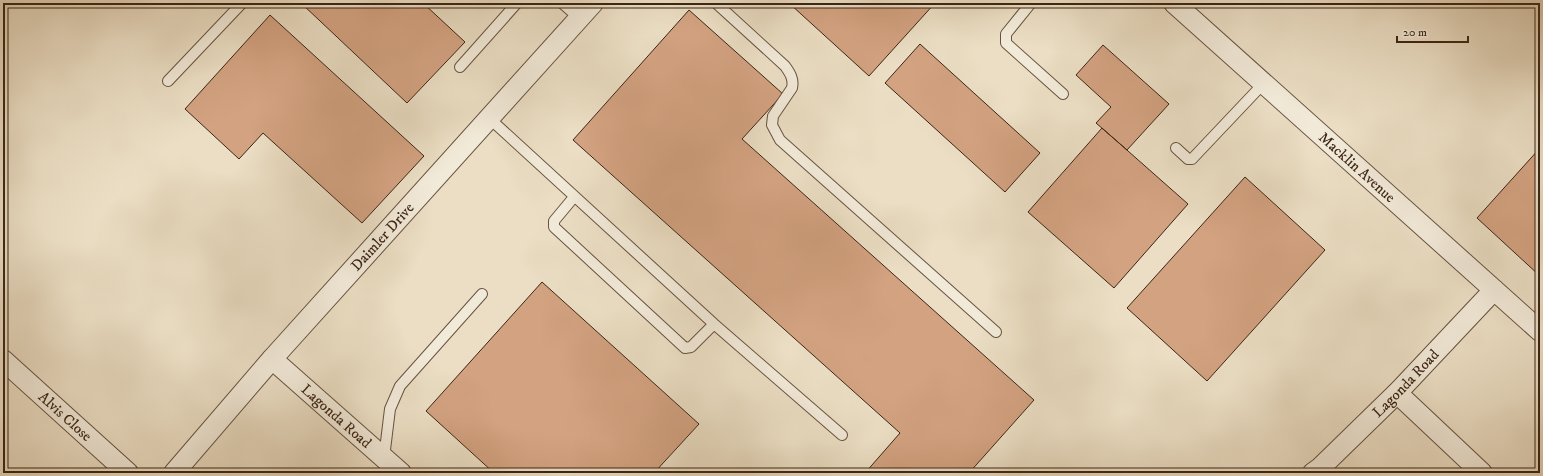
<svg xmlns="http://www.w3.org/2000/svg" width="1543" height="476" font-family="'IM FELL DW Pica',serif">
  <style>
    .building { fill: #d3a281; stroke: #3b2515 }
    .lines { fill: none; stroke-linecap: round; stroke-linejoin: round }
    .lane-casing { stroke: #675341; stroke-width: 12 }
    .street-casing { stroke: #675341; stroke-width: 22 }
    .lane { stroke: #f2ead9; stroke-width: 10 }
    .street { stroke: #f2ead9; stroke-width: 20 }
    .labels { text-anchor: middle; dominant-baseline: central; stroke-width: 3; stroke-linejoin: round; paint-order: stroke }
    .street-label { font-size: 15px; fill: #3b2515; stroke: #f2ead9 }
  </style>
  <rect width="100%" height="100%" fill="#ebdec4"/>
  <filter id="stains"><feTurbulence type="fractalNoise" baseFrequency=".005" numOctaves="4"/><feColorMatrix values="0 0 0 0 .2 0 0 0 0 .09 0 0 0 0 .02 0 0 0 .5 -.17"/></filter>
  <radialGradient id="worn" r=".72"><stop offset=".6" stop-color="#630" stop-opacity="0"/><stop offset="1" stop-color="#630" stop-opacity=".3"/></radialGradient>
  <!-- building -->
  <path class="building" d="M 303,3 L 423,3 L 465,42 L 407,103 L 302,4 Z
    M 792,3 L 935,3 L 869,76 L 790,4 Z
    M 689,10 L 783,94 L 742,139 L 1034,400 L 969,473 L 865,473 L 900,433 L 573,140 Z
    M 270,15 L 424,156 L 362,223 L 263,133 L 239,159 L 185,109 Z
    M 920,44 L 1040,153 L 1005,192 L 885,83 Z
    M 1103,45 L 1169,104 L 1127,150 L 1096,123 L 1111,107 L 1076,75 Z
    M 1102,128 L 1188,204 L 1114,288 L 1028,212 Z
    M 1540,148 L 1540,276 L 1477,218 Z
    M 1245,177 L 1325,250 L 1207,381 L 1127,308 Z
    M 542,282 L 699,424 L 654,473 L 494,473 L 426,411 Z"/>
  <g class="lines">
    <!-- lane casing -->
    <g class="lane-casing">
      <path id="lane" d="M 562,3 L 579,18
        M 716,3 L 785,66 C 790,73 794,79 792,88 L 773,116 L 772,125 L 780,140 L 996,332
        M 1031,3 L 1006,34 L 1006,43 L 1063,94
        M 460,67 L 517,3
        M 168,81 L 242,3
        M 489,118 L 714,324 L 842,435
        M 1176,148 L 1188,159 L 1192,159 L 1263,84
        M 574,197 L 554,221 L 554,227 L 685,348 L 691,347 L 714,324
        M 384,458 L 390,409 L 400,386 L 482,294"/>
    </g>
    <!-- street casing -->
    <g class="street-casing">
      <g id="street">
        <path id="s1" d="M 1174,3 L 1540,331"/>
        <path id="s2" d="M 272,359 L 401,473"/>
        <path id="s3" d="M 3,360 L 128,473"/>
        <path d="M 1397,393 L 1482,473"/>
        <path id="s4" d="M 174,473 L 272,359 L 593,3"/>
        <path id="s5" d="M 1313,473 L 1320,468 L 1397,393 L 1494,290"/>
      </g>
    </g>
    <!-- lane -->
    <use href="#lane" class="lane"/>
    <!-- street -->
    <use href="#street" class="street"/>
  </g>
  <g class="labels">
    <!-- street labels -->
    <g class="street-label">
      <text stroke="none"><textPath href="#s1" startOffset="246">Macklin Avenue</textPath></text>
      <text stroke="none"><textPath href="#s4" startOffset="315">Daimler Drive</textPath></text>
      <text stroke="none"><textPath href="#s5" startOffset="129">Lagonda Road</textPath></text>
      <text stroke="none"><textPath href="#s3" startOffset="84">Alvis Close</textPath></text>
      <text stroke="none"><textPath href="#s2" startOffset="86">Lagonda Road</textPath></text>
    </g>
  </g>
  <!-- margin -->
  <rect width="1543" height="476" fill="none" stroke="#ebdec4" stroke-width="16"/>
  <rect x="4" y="4" width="1535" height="468" fill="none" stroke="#3b2515" stroke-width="2"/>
  <rect x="8" y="8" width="1527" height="460" fill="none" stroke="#3b2515"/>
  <!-- scale -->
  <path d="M1397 36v6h71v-6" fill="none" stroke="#3b2515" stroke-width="2"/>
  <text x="1403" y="36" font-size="12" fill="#3b2515" stroke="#f2ead9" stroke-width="3" paint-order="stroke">20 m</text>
  <rect width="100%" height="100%" filter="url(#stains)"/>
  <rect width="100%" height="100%" fill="url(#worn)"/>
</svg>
